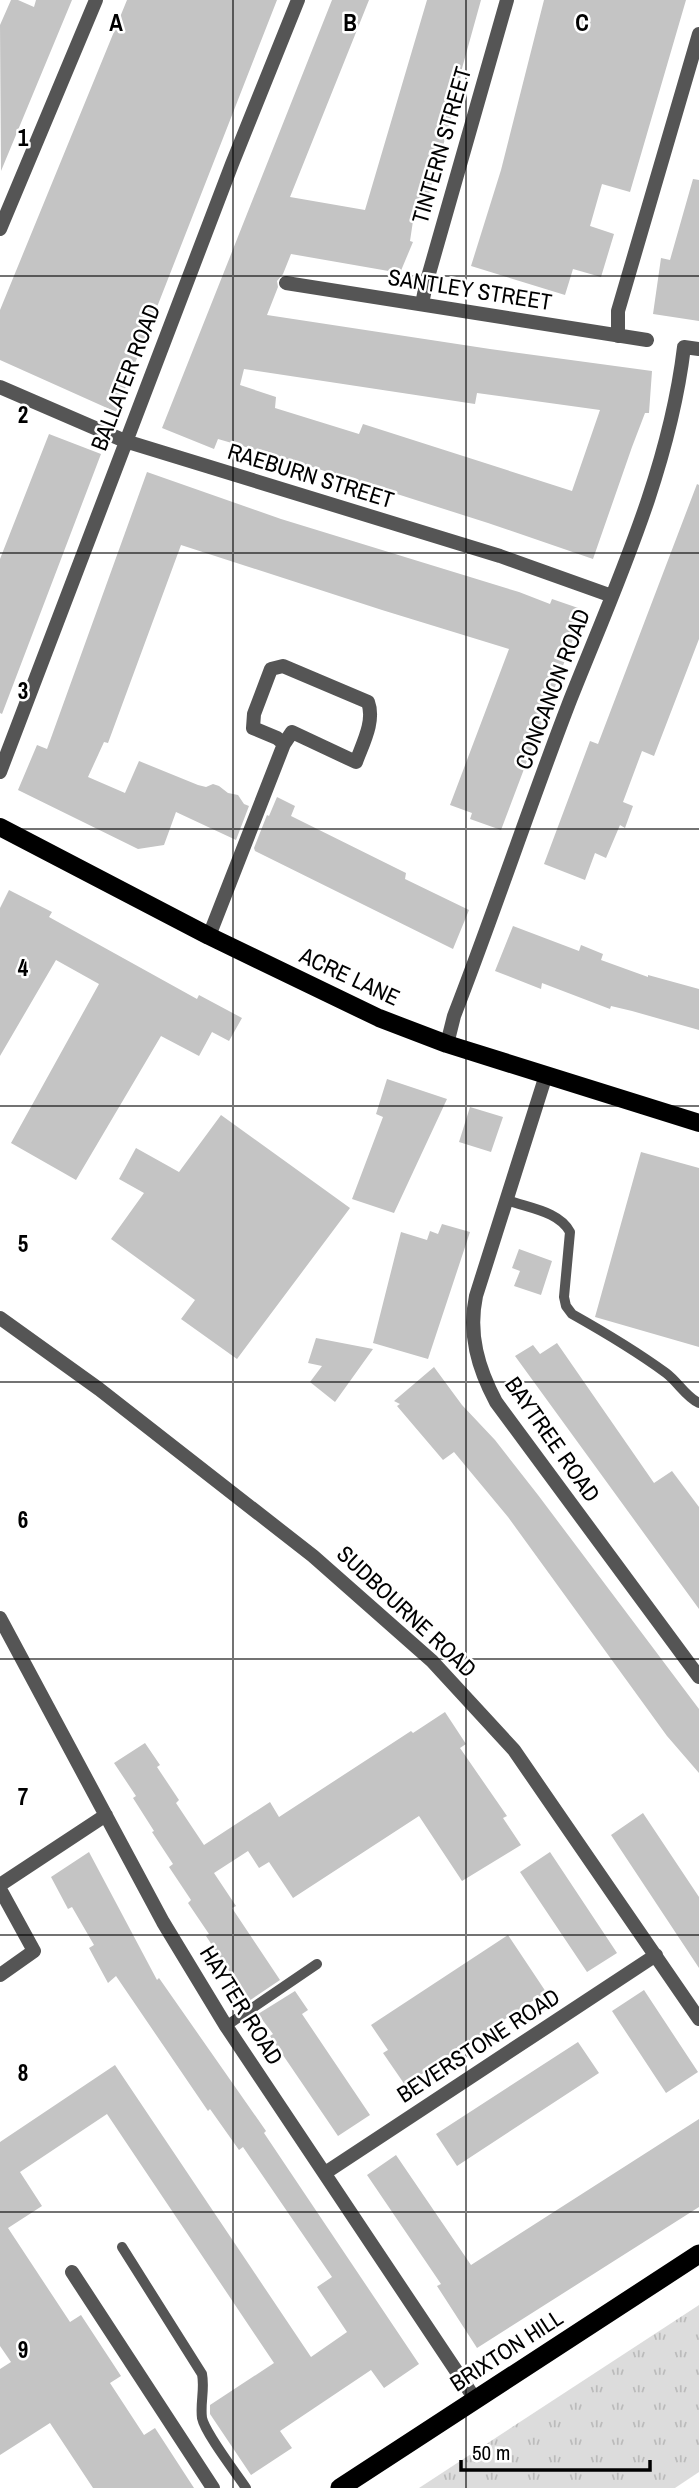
<svg xmlns="http://www.w3.org/2000/svg" width="699" height="2488" font-family="'Archivo Narrow',sans-serif">
  <style>
    .grass { fill: url(#grass-tufts) }
    .building { fill: #c4c4c4; fill-rule: evenodd }
    .lines { fill: none; stroke-linecap: round; stroke-linejoin: round }
    .service { stroke: #555; stroke-width: 10 }
    .minor { stroke: #555; stroke-width: 14 }
    .primary { stroke: #000; stroke-width: 18 }
    .trunk { stroke: #000; stroke-width: 19 }
    .grid { fill: none; stroke: #000; stroke-width: 2; stroke-opacity: 0.55 }
    .labels { text-anchor: middle; dominant-baseline: central; stroke-width: 5; stroke-linejoin: round; paint-order: stroke }
    .street-label { font-size: 23px; fill: #000; stroke: #fff }
    .grid-label { font-size: 23px; text-anchor: middle; font-weight: bold; fill: #000; stroke: #fff; stroke-width: 5; stroke-linejoin: round; paint-order: stroke }
  </style>
  <defs>
    <pattern id="grass-tufts" width="24" height="20" patternUnits="userSpaceOnUse" patternTransform="scale(1.75)"><rect width="24" height="20" fill="#dcdcdc"/><path d="M3 7l-1-3M5 7V3M7 7l1-3M15 17l-1-3M17 17v-4M19 17l1-3" fill="none" stroke="#bbb"/></pattern>
  </defs>
  <rect width="100%" height="100%" fill="#fff"/>
  <!-- grass -->
  <path class="grass" d="M 699,2305 L 699,2472 L 675,2488 L 419,2488 Z"/>
  <!-- building -->
  <path class="building" d="M 11,0 L 18,0 L 34,7 L 36,0 L 72,0 L 1,171 L 0,25 Z
    M 127,0 L 277,0 L 116,412 L 0,360 L 0,310 Z
    M 332,0 L 369,0 L 290,197 L 365,210 L 427,0 L 481,0 L 461,72 L 459,91 L 426,204 L 416,201 L 410,241 L 413,242 L 400,273 L 291,254 L 283,274 L 277,281 L 278,287 L 267,315 L 490,349 L 652,371 L 649,413 L 645,413 L 632,447 L 593,559 L 488,523 L 284,458 L 218,439 L 214,449 L 162,428 ZM 244,369 L 475,404 L 477,393 L 600,410 L 572,491 L 363,424 L 359,434 L 275,408 L 276,397 L 240,385 Z
    M 544,0 L 686,0 L 630,192 L 602,184 L 590,226 L 614,234 L 601,277 L 573,269 L 565,295 L 471,266 L 501,170 Z
    M 693,179 L 699,180 L 699,321 L 653,314 L 661,258 L 670,260 Z
    M 49,434 L 101,454 L 2,714 L 0,713 L 0,559 Z
    M 147,472 L 281,519 L 519,592 L 550,604 L 552,599 L 584,610 L 501,830 L 470,819 L 472,813 L 450,805 L 509,649 L 382,610 L 181,545 L 108,743 L 104,742 L 88,777 L 125,793 L 139,761 L 198,785 L 206,787 L 213,784 L 219,786 L 228,793 L 238,795 L 244,804 L 249,806 L 236,840 L 176,812 L 164,845 L 138,849 L 18,790 L 37,745 L 47,749 Z
    M 697,484 L 699,485 L 699,639 L 654,756 L 642,751 L 623,802 L 633,806 L 625,828 L 620,825 L 606,858 L 595,853 L 585,880 L 544,864 L 590,741 L 598,744 Z
    M 277,797 L 295,806 L 291,816 L 406,873 L 405,879 L 469,910 L 453,949 L 255,851 L 254,848 L 267,815 L 269,816 Z
    M 9,890 L 52,912 L 49,917 L 197,999 L 199,995 L 242,1018 L 229,1041 L 212,1032 L 199,1056 L 161,1036 L 76,1180 L 11,1143 L 99,984 L 56,960 L 0,1056 L 0,908 Z
    M 513,926 L 579,951 L 581,945 L 603,954 L 601,960 L 648,977 L 648,975 L 699,989 L 699,1030 L 632,1011 L 611,1006 L 610,1009 L 542,983 L 541,989 L 495,971 Z
    M 387,1079 L 447,1099 L 394,1213 L 352,1199 L 383,1117 L 376,1114 Z
    M 470,1107 L 503,1117 L 491,1152 L 459,1142 Z
    M 221,1115 L 350,1208 L 237,1359 L 181,1319 L 195,1300 L 111,1239 L 144,1193 L 119,1179 L 136,1148 L 179,1172 Z
    M 641,1152 L 699,1168 L 699,1347 L 595,1317 Z
    M 442,1224 L 470,1232 L 428,1359 L 373,1343 L 401,1232 L 427,1240 L 430,1231 L 438,1234 Z
    M 519,1249 L 552,1261 L 541,1295 L 514,1286 L 520,1271 L 512,1268 Z
    M 316,1338 L 373,1349 L 335,1402 L 310,1382 L 322,1366 L 308,1363 Z
    M 557,1343 L 654,1483 L 672,1471 L 699,1507 L 699,1609 L 515,1356 L 533,1345 L 540,1354 Z
    M 434,1367 L 462,1405 L 495,1440 L 538,1495 L 699,1709 L 699,1773 L 667,1736 L 508,1517 L 454,1452 L 443,1460 L 397,1406 L 400,1404 L 394,1401 Z
    M 445,1712 L 466,1744 L 460,1748 L 507,1816 L 503,1818 L 521,1845 L 462,1881 L 419,1816 L 293,1898 L 269,1862 L 259,1868 L 248,1851 L 214,1873 L 236,1906 L 232,1908 L 280,1980 L 249,2001 L 206,1936 L 209,1934 L 188,1903 L 191,1900 L 169,1867 L 173,1864 L 152,1832 L 154,1831 L 133,1798 L 136,1796 L 114,1763 L 145,1743 L 160,1765 L 157,1767 L 179,1800 L 176,1803 L 204,1845 L 270,1802 L 279,1817 L 411,1731 L 413,1733 Z
    M 643,1813 L 699,1897 L 699,1968 L 611,1835 Z
    M 89,1852 L 157,1980 L 159,1978 L 266,2131 L 264,2133 L 419,2364 L 384,2388 L 371,2370 L 280,2431 L 292,2448 L 251,2475 L 210,2414 L 210,2405 L 274,2363 L 107,2114 L 20,2172 L 42,2206 L 8,2228 L 70,2322 L 81,2315 L 121,2376 L 110,2383 L 144,2435 L 155,2428 L 194,2488 L 93,2488 L 50,2423 L 0,2455 L 0,2369 L 11,2362 L 0,2346 L 0,2142 L 115,2065 L 311,2357 L 347,2332 L 317,2287 L 332,2277 L 243,2147 L 239,2150 L 210,2109 L 208,2111 L 116,1976 L 108,1983 L 89,1948 L 94,1945 L 72,1907 L 68,1909 L 51,1877 Z
    M 550,1852 L 617,1953 L 587,1972 L 520,1872 Z
    M 508,1935 L 546,1992 L 405,2085 L 383,2053 L 388,2050 L 371,2025 Z
    M 644,1990 L 698,2072 L 666,2093 L 612,2011 Z
    M 295,1991 L 308,2010 L 302,2014 L 370,2115 L 338,2136 L 270,2036 L 273,2034 L 258,2014 Z
    M 578,2042 L 599,2073 L 457,2166 L 436,2134 Z
    M 699,2119 L 699,2207 L 477,2348 L 437,2286 L 441,2284 L 367,2175 L 396,2155 L 471,2265 Z"/>
  <g class="lines">
    <!-- service -->
    <path class="service" d="M 507,1200 C 528,1208 559,1211 570,1232 L 564,1297 L 566,1306 L 572,1314 C 604,1332 636,1351 666,1373 C 678,1382 686,1397 699,1403
      M 226,2026 L 317,1964
      M 122,2247 L 202,2374 C 205,2389 200,2403 202,2418 C 205,2433 236,2473 246,2488"/>
    <!-- minor -->
    <path class="minor" d="M 0,229 L 96,0
      M 286,283 L 647,340
      M 422,304 L 426,284 L 507,0
      M 618,336 L 618,311 L 699,34
      M 0,387 L 125,441 L 500,556 L 612,596
      M 283,666 L 368,702 C 375,721 363,743 356,762 L 292,732 L 284,744 L 277,738 L 253,728 L 254,714 L 271,669 Z
      M 0,772 L 232,164 L 298,0
      M 209,936 L 284,744
      M 447,1044 L 454,1016 C 494,913 529,807 569,703 C 615,587 669,472 684,347 L 699,349
      M 546,1075 L 476,1296 C 468,1334 478,1368 496,1402 L 699,1677
      M 0,1318 L 99,1389 L 313,1556 L 432,1661 L 514,1750 L 699,2019
      M 0,1618 L 163,1922 L 226,2026 L 475,2399
      M 0,1885 L 106,1815
      M 0,1889 L 34,1951 L 0,1975
      M 325,2173 L 656,1955
      M 72,2272 L 213,2488"/>
    <!-- primary -->
    <path class="primary" d="M 0,827 L 209,936 L 379,1018 L 447,1044 L 699,1123"/>
    <!-- trunk -->
    <path class="trunk" d="M 340,2488 L 699,2254"/>
  </g>
  <!-- grid -->
  <path class="grid" d="M 233,0 L 233,2488M 466,0 L 466,2488M 0,276 L 699,276M 0,553 L 699,553M 0,829 L 699,829M 0,1106 L 699,1106M 0,1382 L 699,1382M 0,1659 L 699,1659M 0,1935 L 699,1935M 0,2212 L 699,2212"/>
  <g class="labels">
    <!-- street labels -->
    <g class="street-label">
      <text transform="translate(441 145) rotate(-74)">TINTERN STREET</text>
      <text transform="translate(470 289) rotate(9)">SANTLEY STREET</text>
      <text transform="translate(125 377) rotate(-69)">BALLATER ROAD</text>
      <text transform="translate(311 475) rotate(17)">RAEBURN STREET</text>
      <text transform="translate(552 689) rotate(-69)">CONCANON ROAD</text>
      <text transform="translate(350 976) rotate(25)">ACRE LANE</text>
      <text transform="translate(553 1439) rotate(55)">BAYTREE ROAD</text>
      <text transform="translate(407 1611) rotate(43)">SUDBOURNE ROAD</text>
      <text transform="translate(242 2005) rotate(58)">HAYTER ROAD</text>
      <text transform="translate(478 2045) rotate(-33)">BEVERSTONE ROAD</text>
      <text transform="translate(506 2350) rotate(-33)">BRIXTON HILL</text>
    </g>
  </g>
  <g class="grid-label">
    <text x="116" y="31">A</text>
    <text x="350" y="31">B</text>
    <text x="582" y="31">C</text>
    <text x="23" y="146">1</text>
    <text x="23" y="423">2</text>
    <text x="23" y="699">3</text>
    <text x="23" y="976">4</text>
    <text x="23" y="1252">5</text>
    <text x="23" y="1528">6</text>
    <text x="23" y="1805">7</text>
    <text x="23" y="2081">8</text>
    <text x="23" y="2358">9</text>
  </g>
  <!-- scale -->
  <path d="M461 2460v10h189v-10" fill="none" stroke="#000000" stroke-width="3.5"/>
  <text x="472" y="2460" font-size="21" fill="#000000" stroke="#ffffff" stroke-width="5" paint-order="stroke">50 m</text>
</svg>
